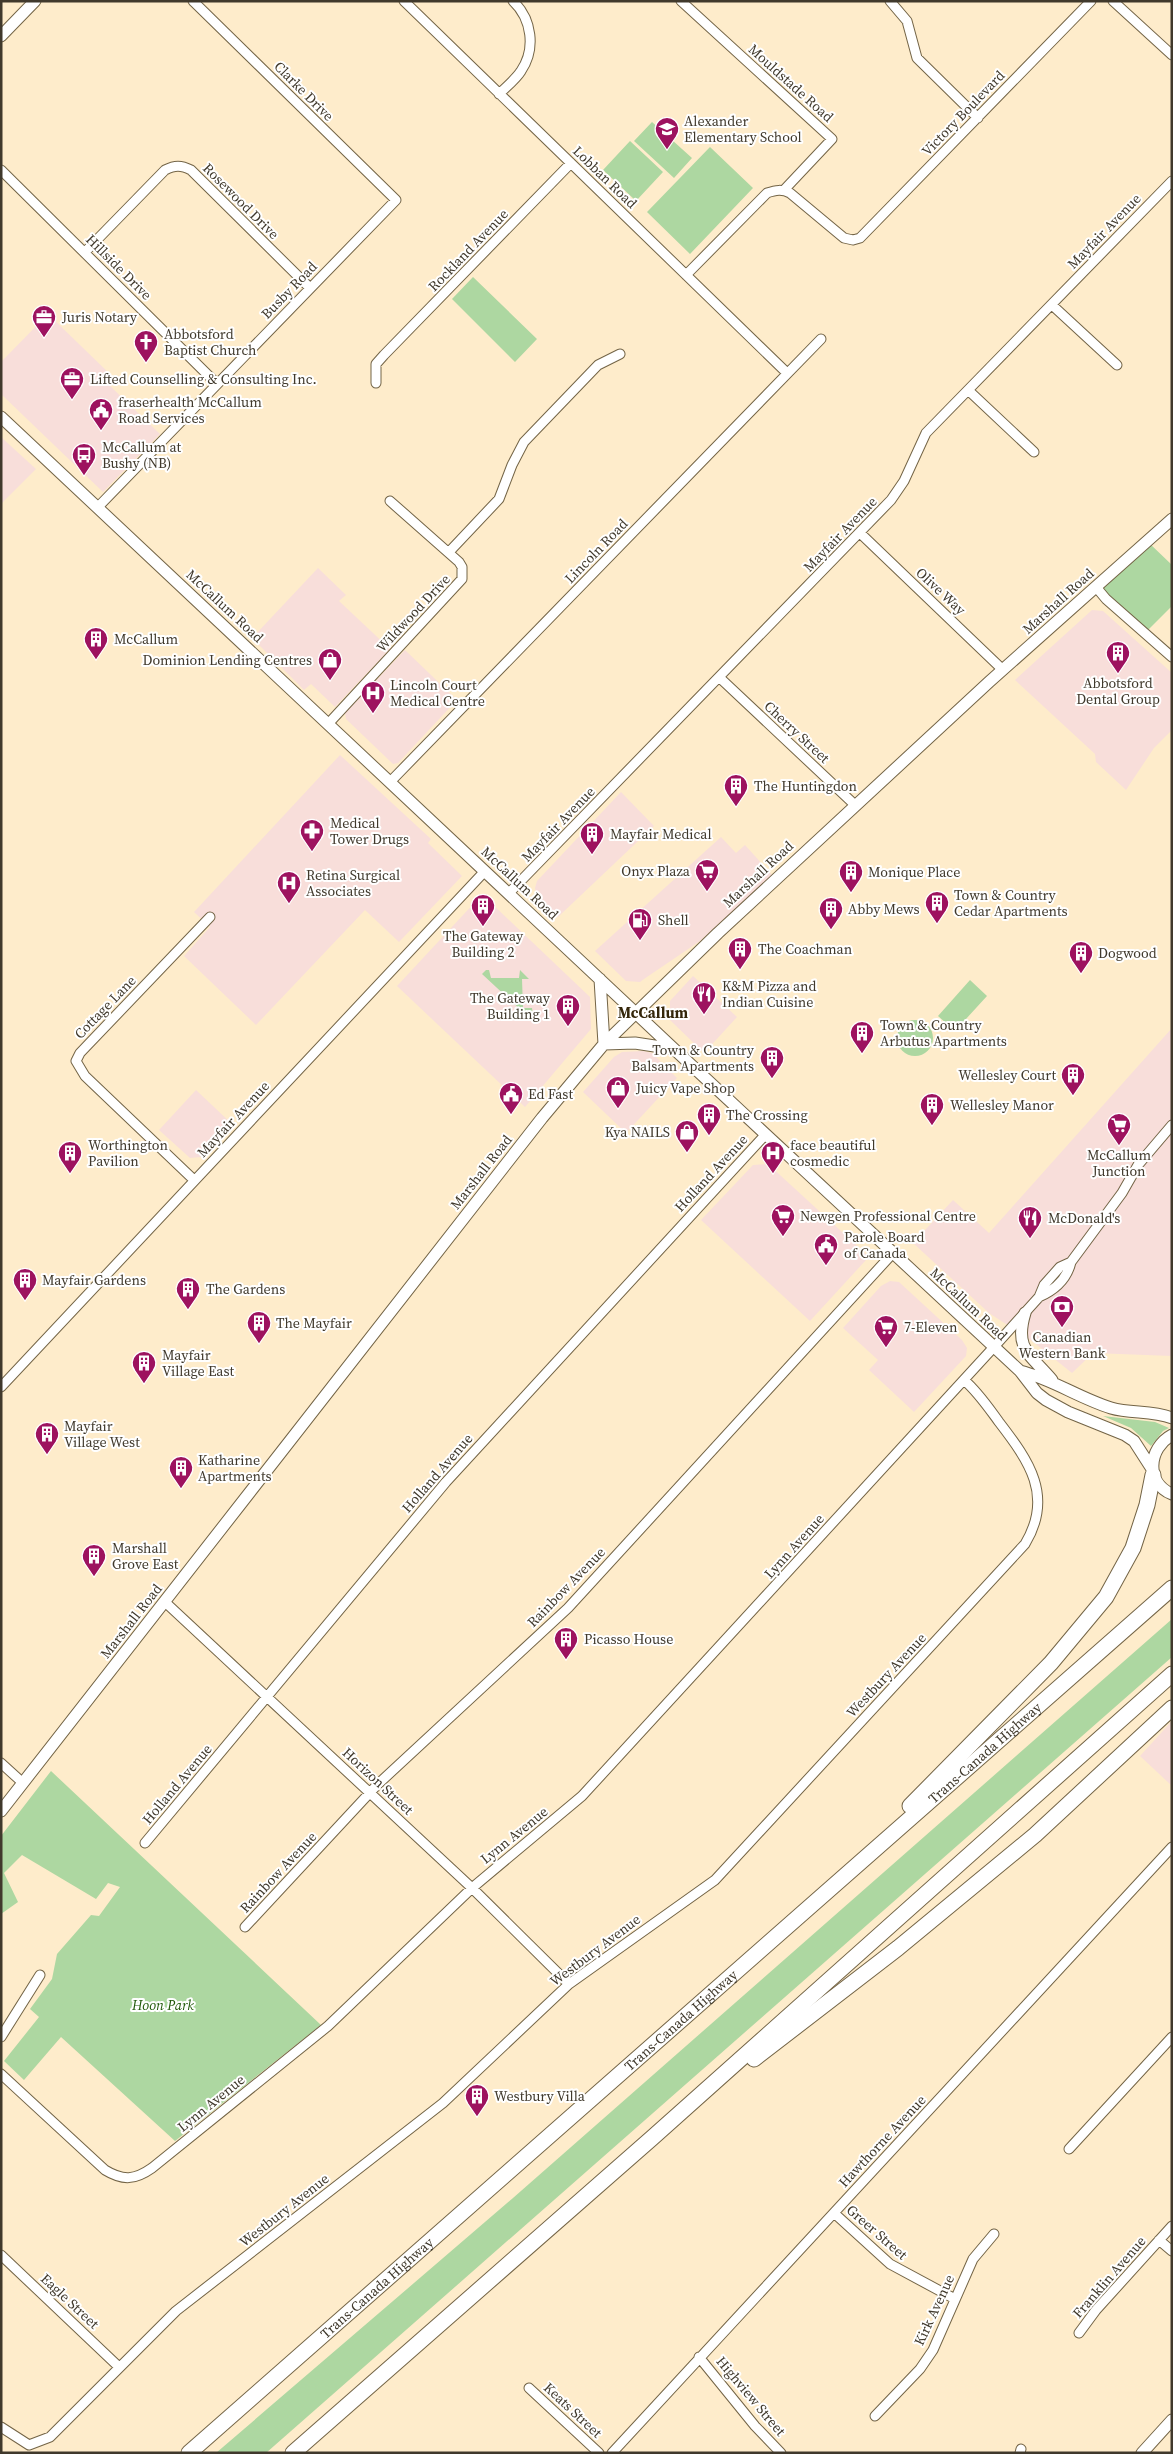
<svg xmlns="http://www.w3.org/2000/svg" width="1173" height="2454" font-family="'Source Serif 4',serif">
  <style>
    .commercial { fill: #f8deda }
    .green { fill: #add7a1 }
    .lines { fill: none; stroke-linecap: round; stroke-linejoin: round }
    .street-casing { stroke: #736446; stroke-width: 11 }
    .secondary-casing { stroke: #736446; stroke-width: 13 }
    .highway-casing { stroke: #736446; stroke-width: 17 }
    .street { stroke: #fff; stroke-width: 9 }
    .secondary { stroke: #fff; stroke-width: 11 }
    .highway { stroke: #fff; stroke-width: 15 }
    .labels { text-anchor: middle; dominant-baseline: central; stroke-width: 4; stroke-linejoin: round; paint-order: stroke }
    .street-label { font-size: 14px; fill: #40392c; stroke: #fff }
    .poi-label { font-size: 14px; fill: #40392c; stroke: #fff; text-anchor: start }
    .park-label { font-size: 14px; font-style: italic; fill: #1f5808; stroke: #fff }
    .neighbourhood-label { font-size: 15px; font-weight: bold; fill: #34260a; stroke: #fff }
  </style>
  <rect width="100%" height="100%" fill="#feeccb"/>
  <!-- commercial -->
  <path class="commercial" d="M 48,314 L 112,376 L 106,382 L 160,434 L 103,492 L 1,394 L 1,362 Z
    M 1,437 L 36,469 L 1,504 Z
    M 318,568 L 346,595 L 339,601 L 390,649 L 335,707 L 311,684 L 304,690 L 252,638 Z
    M 1092,610 L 1103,611 L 1172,673 L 1172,730 L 1154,748 L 1126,790 L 1096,762 L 1095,754 L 1015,680 Z
    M 405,650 L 457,700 L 398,763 L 393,764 L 346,719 L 345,713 Z
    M 340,755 L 431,839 L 428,843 L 462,876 L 399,942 L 365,910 L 256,1025 L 184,956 L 210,927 L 194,912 Z
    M 621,792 L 654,826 L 558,917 L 537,897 L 535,888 L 537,881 Z
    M 721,837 L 736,853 L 745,845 L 772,875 L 700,941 L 644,979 L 640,982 L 626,981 L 595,951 Z
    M 477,900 L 488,900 L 590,997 L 591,1029 L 525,1107 L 397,986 Z
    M 693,976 L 737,1017 L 704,1053 L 670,1020 L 670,1001 Z
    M 1172,1028 L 1172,1356 L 1093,1353 L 1072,1373 L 1032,1341 L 989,1313 L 913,1243 L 953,1200 L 989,1233 Z
    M 643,1051 L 652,1053 L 677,1078 L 626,1133 L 583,1092 L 614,1057 L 622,1052 Z
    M 196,1090 L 232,1124 L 201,1157 L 190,1158 L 159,1130 Z
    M 768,1164 L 866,1254 L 866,1260 L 810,1321 L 701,1220 L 753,1165 Z
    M 890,1281 L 899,1282 L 962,1340 L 967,1348 L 966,1356 L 914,1412 L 869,1370 L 878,1360 L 843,1328 L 881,1286 Z
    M 1172,1721 L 1172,1786 L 1140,1756 Z"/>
  <!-- green -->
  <path class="green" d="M 652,122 L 692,158 L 674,178 L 634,141 Z
    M 630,141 L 663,172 L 636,201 L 603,170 Z
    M 710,147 L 753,188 L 690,254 L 647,212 Z
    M 473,277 L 537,339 L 515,362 L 452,299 Z
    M 1148,542 L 1172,565 L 1172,606 L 1148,630 L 1099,587 Z
    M 486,970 L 489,970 L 491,978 L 519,978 L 520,970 L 529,979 L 522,979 L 523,1008 L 532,1008 L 533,1015 L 524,1013 L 518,1019 L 516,1017 L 522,1011 L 482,974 Z
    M 970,980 L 987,996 L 955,1031 L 938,1016 Z
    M897 1038a18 18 0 1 1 36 0a18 18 0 1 1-36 0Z
    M 1103,1416 L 1155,1422 L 1169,1428 L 1163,1431 L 1151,1446 L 1131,1428 Z
    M 1172,1619 L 1172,1657 L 266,2453 L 216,2453 L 513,2198 Z
    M 51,1771 L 321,2025 L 175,2141 L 61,2037 L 24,2080 L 4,2061 L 39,2017 L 30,2009 L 52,1979 L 57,1954 L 91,1915 L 99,1916 L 120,1887 L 108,1883 L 96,1899 L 22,1855 L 4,1873 L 18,1902 L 1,1914 L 1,1836 Z"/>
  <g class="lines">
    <!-- street casing -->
    <g class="street-casing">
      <path id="street" d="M 404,1 L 787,373
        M 681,1 L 832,139 L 784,190
        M 890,1 L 907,21 L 917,58 L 978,118
        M 1113,1 L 1172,55
        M 499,94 C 506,87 516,79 521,71 C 536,49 532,19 513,1
        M 1,170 L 217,384
        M 85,252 L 165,170 C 175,165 181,165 191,170 L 310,288
        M 686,275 L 767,193 C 776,190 782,189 790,193 L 844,238 L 853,240 L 860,238 L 1091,1
        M 1052,305 L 1117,365
        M 376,383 L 376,364 L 384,355 L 571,163
        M 968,390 L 1034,452
        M 98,507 L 396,200 L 193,1
        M 860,533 L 1003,670
        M 449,552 L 499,499 L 512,465 L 524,442 L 598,365 L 620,354
        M 1096,587 L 1106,599 L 1172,657
        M 720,678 L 855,805
        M 328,724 L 462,579 L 462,567 L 459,562 L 390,501
        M 390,782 L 821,339
        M 509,893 L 891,500 L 904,481 L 926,433 L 1172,181
        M 194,1180 L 85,1076 L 76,1061 L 80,1053 L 210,917
        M 1039,1297 C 1055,1290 1067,1279 1071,1262 L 1122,1193 L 1138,1165 L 1172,1125
        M 1,1387 L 485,871
        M 165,1602 L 472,1888 L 569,1984
        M 1,1763 L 23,1783
        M 145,1843 L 446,1482 L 766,1134
        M 245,1927 L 377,1785 L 568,1608 L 893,1253
        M 1,2037 L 40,1975
        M 1,2074 L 105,2170 C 123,2181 135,2180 152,2168 L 328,2026 L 472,1888 L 582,1796 L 993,1348 L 1039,1297 L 1044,1285 L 1060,1267 L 1071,1262
        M 1069,2149 L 1172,2037
        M 834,2213 L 890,2264 L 955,2299
        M 1159,2240 L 1172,2251
        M 1,2255 L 119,2367
        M 1079,2333 L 1096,2310 L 1172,2226
        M 699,2357 L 755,2426 L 781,2453
        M 529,2388 L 599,2453
        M 875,2416 L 920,2369 L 933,2350 L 973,2259 L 994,2234
        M 1,2427 L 29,2445 L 50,2437 L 176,2311 L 443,2103 L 569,1984 L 715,1880 L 1025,1544 C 1054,1496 1029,1461 999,1422 C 988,1407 978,1392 964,1380
        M 612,2453 L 1172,1847
        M 1020,2453 L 1021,2449"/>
    </g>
    <!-- secondary casing -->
    <g class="secondary-casing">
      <path id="secondary" d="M 1,36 L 35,1
        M 1,417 L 674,1049 L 1020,1371 L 1037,1393 L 1046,1400 L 1068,1412 L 1125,1435 L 1134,1441 L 1152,1469
        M 600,979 L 604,1044
        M 604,1044 L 635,1043 L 674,1049
        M 1025,1313 C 1014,1349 1030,1354 1052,1380
        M 1020,1371 C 1052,1379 1079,1398 1111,1408 C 1131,1414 1152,1410 1172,1418
        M 1172,1435 C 1148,1448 1145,1483 1172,1494
        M 1,1811 L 542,1118 L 604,1044 L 718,933 L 989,682 L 1172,519
        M 1142,2453 L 1172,2420"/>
    </g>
    <!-- highway casing -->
    <g class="highway-casing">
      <g id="highway">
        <path d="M 910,1806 L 1051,1663 L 1106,1597 L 1133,1548 L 1147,1505 L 1153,1475"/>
        <path d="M 754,2059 L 898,1948 L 1035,1835 L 1172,1708"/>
        <path id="s1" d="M 189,2453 L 1172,1588"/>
        <path d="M 293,2453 L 652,2138 L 1172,1674"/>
      </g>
    </g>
    <!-- street -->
    <use href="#street" class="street"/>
    <!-- secondary -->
    <use href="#secondary" class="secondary"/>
    <!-- highway -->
    <use href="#highway" class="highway"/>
  </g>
  <!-- icons -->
  <defs>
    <g id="school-pin" transform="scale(1.25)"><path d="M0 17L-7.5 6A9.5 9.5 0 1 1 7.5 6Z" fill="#9d125f" stroke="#fff"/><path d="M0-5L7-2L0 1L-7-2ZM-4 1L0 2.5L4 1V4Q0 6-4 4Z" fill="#fff"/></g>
    <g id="office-pin" transform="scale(1.25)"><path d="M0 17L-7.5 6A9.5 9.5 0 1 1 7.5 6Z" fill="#9d125f" stroke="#fff"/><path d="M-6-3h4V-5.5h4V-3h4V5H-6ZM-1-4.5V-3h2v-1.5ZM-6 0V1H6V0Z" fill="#fff"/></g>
    <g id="church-pin" transform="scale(1.25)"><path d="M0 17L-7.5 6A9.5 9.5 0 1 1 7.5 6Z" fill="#9d125f" stroke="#fff"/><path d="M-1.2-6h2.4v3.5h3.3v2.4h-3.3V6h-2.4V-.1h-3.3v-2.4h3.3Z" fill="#fff"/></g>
    <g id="civic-pin" transform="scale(1.25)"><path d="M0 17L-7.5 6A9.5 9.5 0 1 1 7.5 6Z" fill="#9d125f" stroke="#fff"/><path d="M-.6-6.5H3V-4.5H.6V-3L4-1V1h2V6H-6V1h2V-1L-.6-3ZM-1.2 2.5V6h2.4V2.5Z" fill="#fff"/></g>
    <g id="bus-pin" transform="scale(1.25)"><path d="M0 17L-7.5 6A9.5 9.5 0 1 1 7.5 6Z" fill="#9d125f" stroke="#fff"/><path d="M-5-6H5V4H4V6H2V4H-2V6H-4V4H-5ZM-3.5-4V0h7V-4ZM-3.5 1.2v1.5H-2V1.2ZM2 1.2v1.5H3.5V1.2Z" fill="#fff"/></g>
    <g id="building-pin" transform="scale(1.25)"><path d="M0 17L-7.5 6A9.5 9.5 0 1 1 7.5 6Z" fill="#9d125f" stroke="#fff"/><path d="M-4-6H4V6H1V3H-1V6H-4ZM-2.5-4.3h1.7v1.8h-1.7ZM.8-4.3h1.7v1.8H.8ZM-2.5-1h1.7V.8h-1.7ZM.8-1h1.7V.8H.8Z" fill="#fff"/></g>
    <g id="shop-pin" transform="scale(1.25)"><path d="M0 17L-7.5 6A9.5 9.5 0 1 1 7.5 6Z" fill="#9d125f" stroke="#fff"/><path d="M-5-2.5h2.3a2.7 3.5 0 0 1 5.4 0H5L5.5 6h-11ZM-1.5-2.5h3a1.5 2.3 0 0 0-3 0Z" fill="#fff"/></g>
    <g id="hospital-pin" transform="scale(1.25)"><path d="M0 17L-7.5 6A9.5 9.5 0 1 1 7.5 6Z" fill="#9d125f" stroke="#fff"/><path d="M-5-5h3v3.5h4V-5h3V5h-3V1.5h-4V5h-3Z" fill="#fff"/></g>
    <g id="pharmacy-pin" transform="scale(1.25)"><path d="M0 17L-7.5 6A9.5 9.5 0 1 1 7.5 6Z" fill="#9d125f" stroke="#fff"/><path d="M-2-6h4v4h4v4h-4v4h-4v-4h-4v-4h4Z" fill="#fff"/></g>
    <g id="supermarket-pin" transform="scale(1.25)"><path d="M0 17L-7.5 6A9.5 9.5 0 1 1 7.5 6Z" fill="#9d125f" stroke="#fff"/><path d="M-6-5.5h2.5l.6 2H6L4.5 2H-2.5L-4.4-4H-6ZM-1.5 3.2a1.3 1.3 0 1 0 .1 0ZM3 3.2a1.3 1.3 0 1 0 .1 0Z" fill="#fff"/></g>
    <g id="fuel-pin" transform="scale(1.25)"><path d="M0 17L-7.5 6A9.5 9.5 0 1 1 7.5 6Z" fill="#9d125f" stroke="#fff"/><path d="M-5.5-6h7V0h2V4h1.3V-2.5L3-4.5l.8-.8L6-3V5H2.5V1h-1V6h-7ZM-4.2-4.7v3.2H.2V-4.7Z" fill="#fff"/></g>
    <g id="restaurant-pin" transform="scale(1.25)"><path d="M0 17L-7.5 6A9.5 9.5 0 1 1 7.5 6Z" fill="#9d125f" stroke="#fff"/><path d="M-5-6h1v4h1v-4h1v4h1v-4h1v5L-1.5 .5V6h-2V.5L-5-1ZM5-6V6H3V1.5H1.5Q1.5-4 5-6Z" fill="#fff"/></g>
    <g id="bank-pin" transform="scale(1.25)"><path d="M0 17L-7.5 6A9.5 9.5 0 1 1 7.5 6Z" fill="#9d125f" stroke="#fff"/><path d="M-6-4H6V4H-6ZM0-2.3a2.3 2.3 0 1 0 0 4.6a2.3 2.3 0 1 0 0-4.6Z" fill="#fff"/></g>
  </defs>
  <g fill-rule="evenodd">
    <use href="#school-pin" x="667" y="129"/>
    <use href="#office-pin" x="44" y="317"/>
    <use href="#church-pin" x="146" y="342"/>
    <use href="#office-pin" x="72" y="379"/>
    <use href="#civic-pin" x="101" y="410"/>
    <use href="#bus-pin" x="84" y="455"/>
    <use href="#building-pin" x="96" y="639"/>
    <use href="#building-pin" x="1118" y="653"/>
    <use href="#shop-pin" x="330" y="660"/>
    <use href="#hospital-pin" x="373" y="693"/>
    <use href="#building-pin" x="736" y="786"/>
    <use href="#pharmacy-pin" x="312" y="831"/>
    <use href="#building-pin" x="592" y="834"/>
    <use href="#supermarket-pin" x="707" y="871"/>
    <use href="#building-pin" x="851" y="872"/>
    <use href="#hospital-pin" x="289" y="883"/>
    <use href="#building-pin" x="937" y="903"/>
    <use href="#building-pin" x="483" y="906"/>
    <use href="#building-pin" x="831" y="909"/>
    <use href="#fuel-pin" x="640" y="920"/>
    <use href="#building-pin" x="740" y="949"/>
    <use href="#building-pin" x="1081" y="953"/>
    <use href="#restaurant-pin" x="704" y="994"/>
    <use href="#building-pin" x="568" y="1006"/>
    <use href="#building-pin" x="862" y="1033"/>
    <use href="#building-pin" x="772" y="1058"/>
    <use href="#building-pin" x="1073" y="1075"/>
    <use href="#shop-pin" x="618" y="1088"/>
    <use href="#civic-pin" x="511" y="1094"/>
    <use href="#building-pin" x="932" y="1105"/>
    <use href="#building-pin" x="709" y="1115"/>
    <use href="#supermarket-pin" x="1119" y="1125"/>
    <use href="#shop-pin" x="687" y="1132"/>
    <use href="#building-pin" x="70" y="1153"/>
    <use href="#hospital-pin" x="773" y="1153"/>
    <use href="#supermarket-pin" x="783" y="1216"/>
    <use href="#restaurant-pin" x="1030" y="1218"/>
    <use href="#civic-pin" x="826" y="1245"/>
    <use href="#building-pin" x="25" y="1280"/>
    <use href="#building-pin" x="188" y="1289"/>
    <use href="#bank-pin" x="1062" y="1307"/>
    <use href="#building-pin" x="259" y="1323"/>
    <use href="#supermarket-pin" x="886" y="1327"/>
    <use href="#building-pin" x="144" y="1363"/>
    <use href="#building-pin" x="47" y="1434"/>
    <use href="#building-pin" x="181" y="1468"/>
    <use href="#building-pin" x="94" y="1556"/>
    <use href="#building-pin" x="566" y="1639"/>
    <use href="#building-pin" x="477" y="2096"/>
  </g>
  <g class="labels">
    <!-- street labels -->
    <g class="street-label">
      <text transform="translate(791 83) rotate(42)">Mouldstade Road</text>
      <text transform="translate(304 91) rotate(45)">Clarke Drive</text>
      <text transform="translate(963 113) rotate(-46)">Victory Boulevard</text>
      <text transform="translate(605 177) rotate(44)">Lobban Road</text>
      <text transform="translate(241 201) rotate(45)">Rosewood Drive</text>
      <text transform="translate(1104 231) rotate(-46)">Mayfair Avenue</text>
      <text transform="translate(468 250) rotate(-46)">Rockland Avenue</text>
      <text transform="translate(119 267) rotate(45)">Hillside Drive</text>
      <text transform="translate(289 290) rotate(-46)">Busby Road</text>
      <text transform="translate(840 534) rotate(-46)">Mayfair Avenue</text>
      <text transform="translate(596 551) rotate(-46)">Lincoln Road</text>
      <text transform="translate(941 591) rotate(43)">Olive Way</text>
      <text transform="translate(1058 601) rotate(-42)">Marshall Road</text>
      <text transform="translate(225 606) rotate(43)">McCallum Road</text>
      <text transform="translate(413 613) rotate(-47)">Wildwood Drive</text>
      <text transform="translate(797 732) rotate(43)">Cherry Street</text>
      <text transform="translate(558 824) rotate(-46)">Mayfair Avenue</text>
      <text transform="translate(758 874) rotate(-43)">Marshall Road</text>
      <text transform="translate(520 883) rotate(43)">McCallum Road</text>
      <text transform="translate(105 1007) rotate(-46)">Cottage Lane</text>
      <text transform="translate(233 1119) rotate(-47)">Mayfair Avenue</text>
      <text transform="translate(481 1172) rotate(-52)">Marshall Road</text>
      <text transform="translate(711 1173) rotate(-47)">Holland Avenue</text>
      <text transform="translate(969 1304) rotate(43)">McCallum Road</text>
      <text transform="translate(437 1473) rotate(-49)">Holland Avenue</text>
      <text transform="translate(794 1546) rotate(-48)">Lynn Avenue</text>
      <text transform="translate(566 1587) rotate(-46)">Rainbow Avenue</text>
      <text transform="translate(131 1621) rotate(-52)">Marshall Road</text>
      <text transform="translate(886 1675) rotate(-47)">Westbury Avenue</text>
      <text stroke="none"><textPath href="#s1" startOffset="1060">Trans-Canada Highway</textPath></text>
      <text transform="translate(378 1781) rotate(43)">Horizon Street</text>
      <text transform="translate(177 1784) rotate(-50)">Holland Avenue</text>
      <text transform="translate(514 1835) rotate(-39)">Lynn Avenue</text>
      <text transform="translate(278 1872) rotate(-47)">Rainbow Avenue</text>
      <text transform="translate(595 1950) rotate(-37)">Westbury Avenue</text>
      <text stroke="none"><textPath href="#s1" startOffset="655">Trans-Canada Highway</textPath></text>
      <text transform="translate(211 2103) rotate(-39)">Lynn Avenue</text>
      <text transform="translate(882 2141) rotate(-47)">Hawthorne Avenue</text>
      <text transform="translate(284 2210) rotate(-38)">Westbury Avenue</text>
      <text transform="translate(877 2232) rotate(41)">Greer Street</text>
      <text transform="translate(1109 2277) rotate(-49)">Franklin Avenue</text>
      <text stroke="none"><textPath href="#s1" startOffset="250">Trans-Canada Highway</textPath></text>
      <text transform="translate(70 2301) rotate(43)">Eagle Street</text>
      <text transform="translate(934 2310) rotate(-65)">Kirk Avenue</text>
      <text transform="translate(751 2396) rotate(50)">Highview Street</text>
      <text transform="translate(573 2410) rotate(43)">Keats Street</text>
    </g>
    <!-- poi labels -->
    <g class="poi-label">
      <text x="684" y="121">Alexander<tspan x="684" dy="16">Elementary School</tspan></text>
      <text x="62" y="317">Juris Notary</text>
      <text x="164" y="334">Abbotsford<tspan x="164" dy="16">Baptist Church</tspan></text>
      <text x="90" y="379">Lifted Counselling &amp; Consulting Inc.</text>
      <text x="118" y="402">fraserhealth McCallum<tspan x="118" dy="16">Road Services</tspan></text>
      <text x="102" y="447">McCallum at<tspan x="102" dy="16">Bushy (NB)</tspan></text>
      <text x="114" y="639">McCallum</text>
      <text x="312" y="660" text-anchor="end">Dominion Lending Centres</text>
      <text x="1118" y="683" text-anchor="middle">Abbotsford<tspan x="1118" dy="16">Dental Group</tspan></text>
      <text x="390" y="685">Lincoln Court<tspan x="390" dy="16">Medical Centre</tspan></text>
      <text x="754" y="786">The Huntingdon</text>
      <text x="330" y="823">Medical<tspan x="330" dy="16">Tower Drugs</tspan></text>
      <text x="610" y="834">Mayfair Medical</text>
      <text x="690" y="871" text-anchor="end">Onyx Plaza</text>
      <text x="868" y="872">Monique Place</text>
      <text x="306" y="875">Retina Surgical<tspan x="306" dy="16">Associates</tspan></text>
      <text x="954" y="895">Town &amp; Country<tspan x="954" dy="16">Cedar Apartments</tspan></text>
      <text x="848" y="909">Abby Mews</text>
      <text x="658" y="920">Shell</text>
      <text x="483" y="936" text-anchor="middle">The Gateway<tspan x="483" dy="16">Building 2</tspan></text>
      <text x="758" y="949">The Coachman</text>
      <text x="1098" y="953">Dogwood</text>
      <text x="722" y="986">K&amp;M Pizza and<tspan x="722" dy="16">Indian Cuisine</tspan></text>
      <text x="550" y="998" text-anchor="end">The Gateway<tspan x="550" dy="16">Building 1</tspan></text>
      <text x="880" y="1025">Town &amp; Country<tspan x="880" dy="16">Arbutus Apartments</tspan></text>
      <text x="754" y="1050" text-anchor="end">Town &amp; Country<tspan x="754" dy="16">Balsam Apartments</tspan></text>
      <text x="1056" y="1075" text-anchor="end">Wellesley Court</text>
      <text x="636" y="1088">Juicy Vape Shop</text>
      <text x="528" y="1094">Ed Fast</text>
      <text x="950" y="1105">Wellesley Manor</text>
      <text x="726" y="1115">The Crossing</text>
      <text x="670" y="1132" text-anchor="end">Kya NAILS</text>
      <text x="88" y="1145">Worthington<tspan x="88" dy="16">Pavilion</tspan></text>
      <text x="790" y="1145">face beautiful<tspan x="790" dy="16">cosmedic</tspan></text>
      <text x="1119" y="1155" text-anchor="middle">McCallum<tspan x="1119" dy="16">Junction</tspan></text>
      <text x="800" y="1216">Newgen Professional Centre</text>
      <text x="1048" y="1218">McDonald's</text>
      <text x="844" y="1237">Parole Board<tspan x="844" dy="16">of Canada</tspan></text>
      <text x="42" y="1280">Mayfair Gardens</text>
      <text x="206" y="1289">The Gardens</text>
      <text x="276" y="1323">The Mayfair</text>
      <text x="904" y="1327">7-Eleven</text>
      <text x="1062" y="1337" text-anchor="middle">Canadian<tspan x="1062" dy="16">Western Bank</tspan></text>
      <text x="162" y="1355">Mayfair<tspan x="162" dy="16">Village East</tspan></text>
      <text x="64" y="1426">Mayfair<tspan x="64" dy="16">Village West</tspan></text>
      <text x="198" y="1460">Katharine<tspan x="198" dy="16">Apartments</tspan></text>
      <text x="112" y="1548">Marshall<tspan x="112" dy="16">Grove East</tspan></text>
      <text x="584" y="1639">Picasso House</text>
      <text x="494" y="2096">Westbury Villa</text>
    </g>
    <!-- park labels -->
    <g class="park-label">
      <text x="163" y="2005">Hoon Park</text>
    </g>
    <!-- neighbourhood labels -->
    <g class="neighbourhood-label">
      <text x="653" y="1012">McCallum</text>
    </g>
  </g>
  <!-- border -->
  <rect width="1173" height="2454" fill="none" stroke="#40392c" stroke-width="5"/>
</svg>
